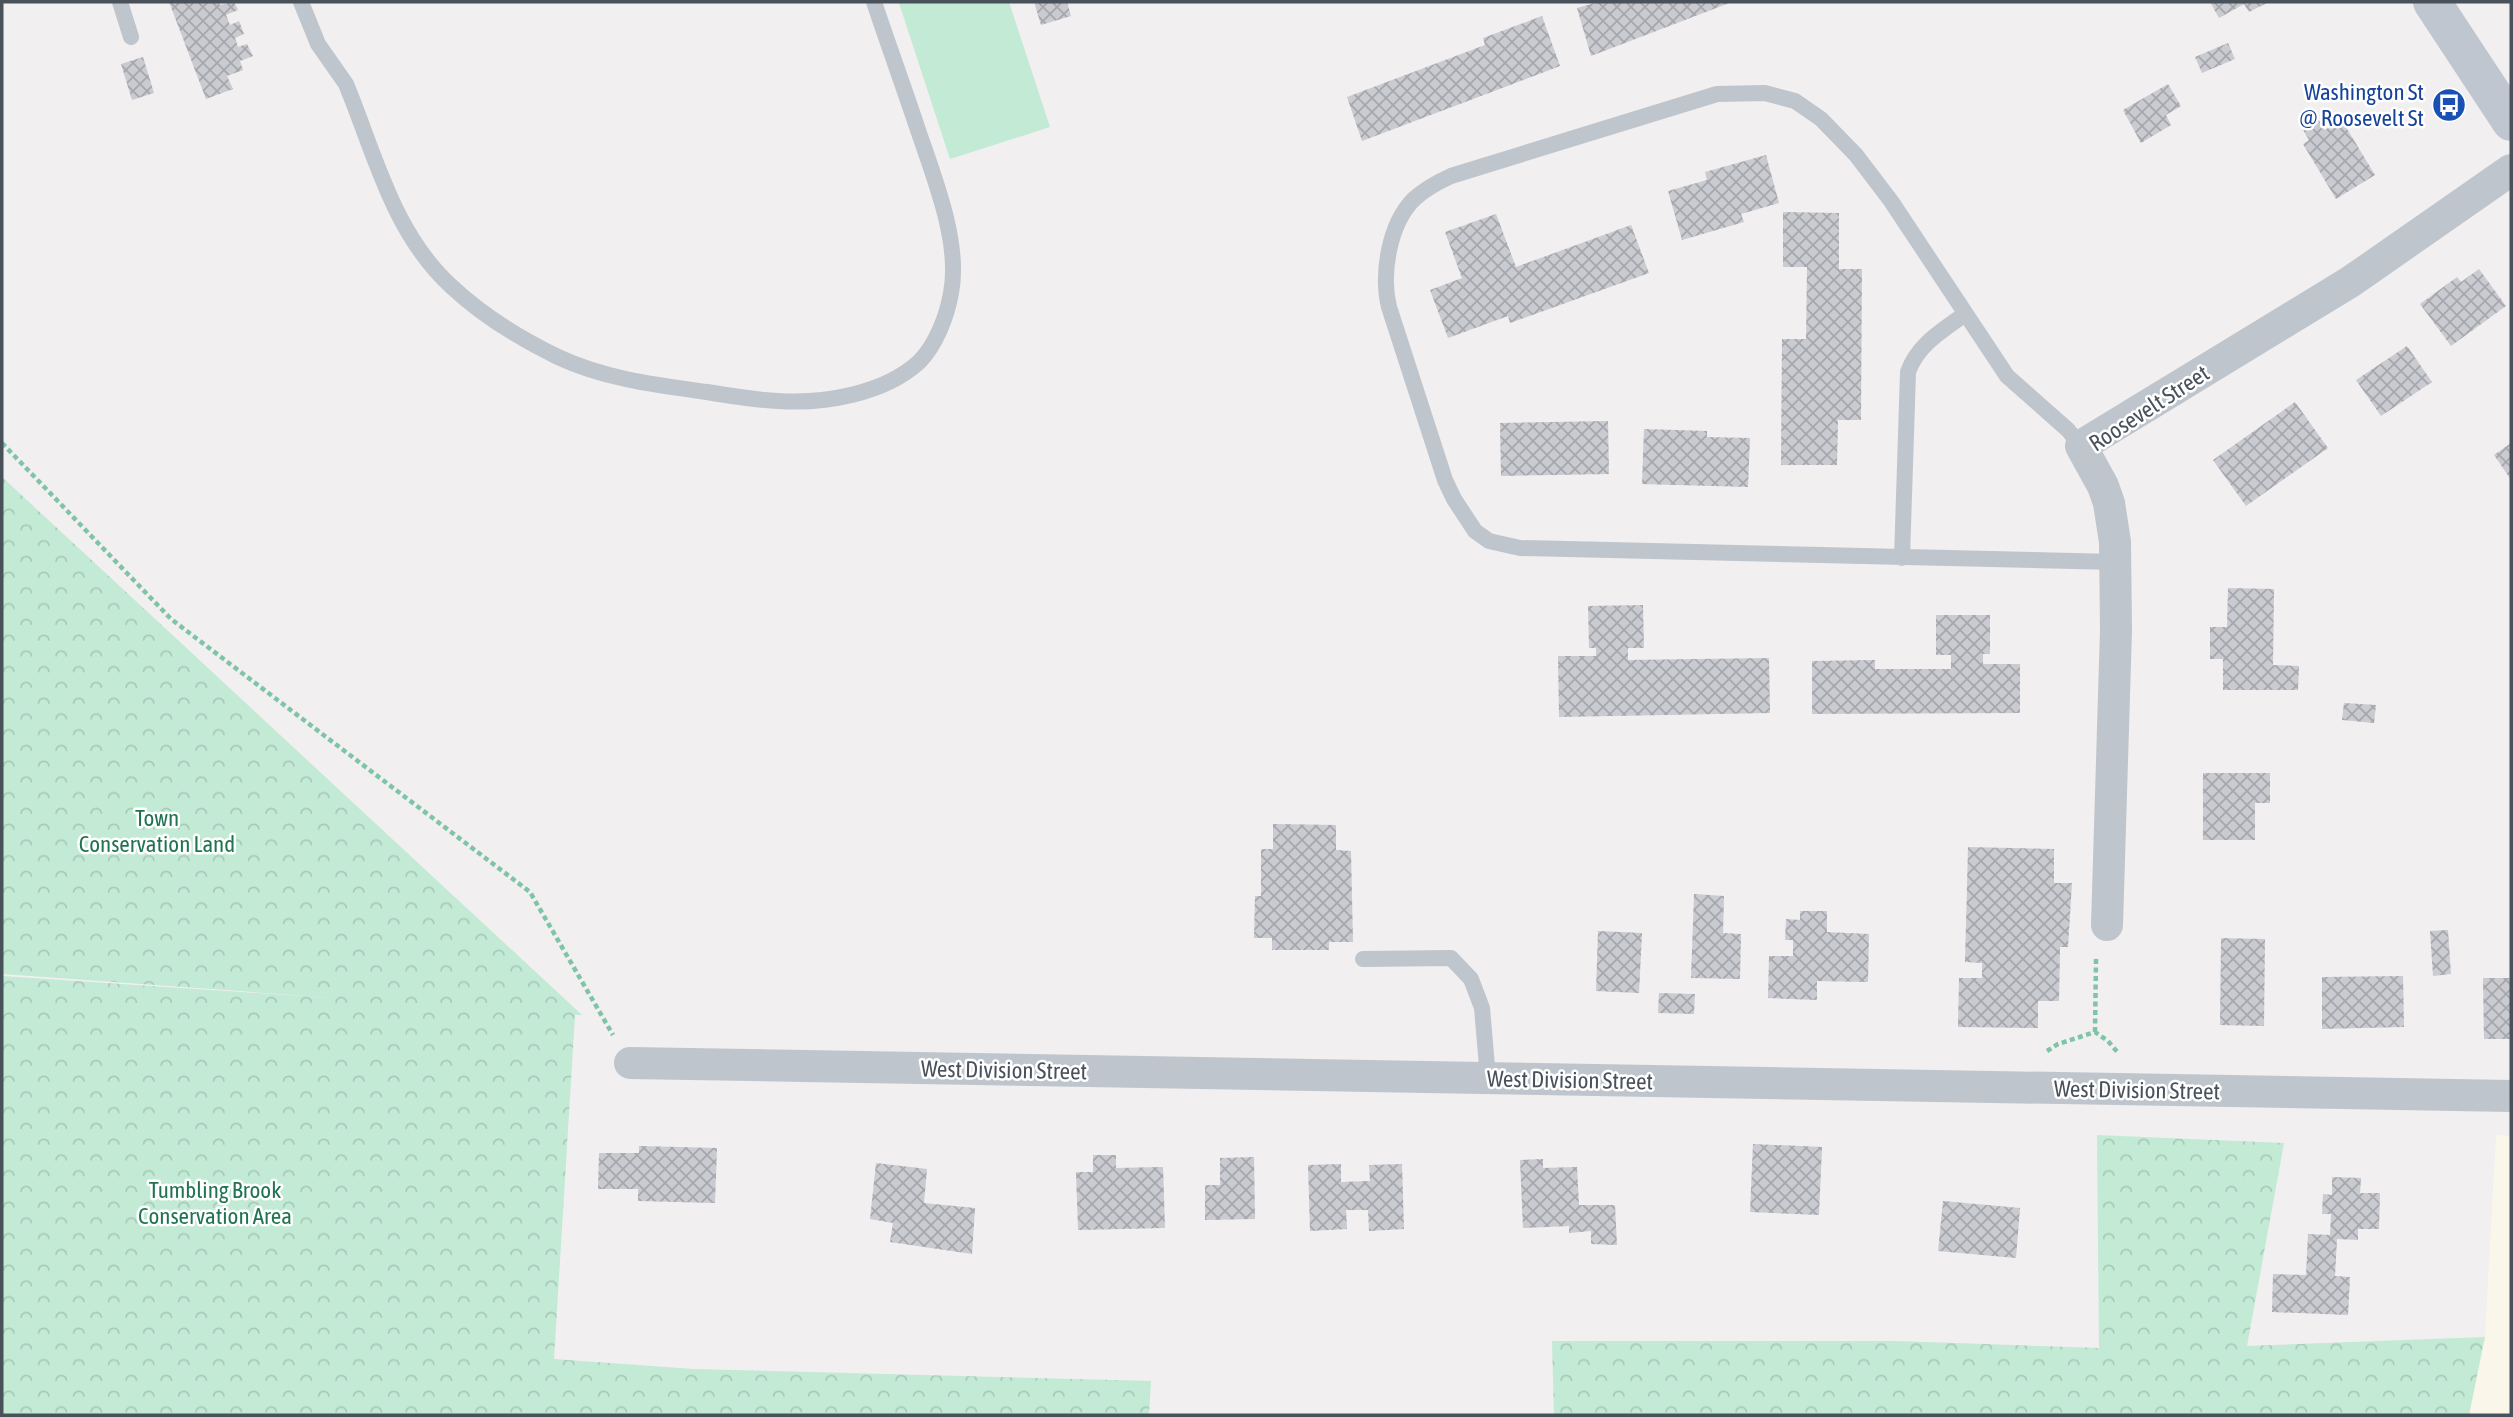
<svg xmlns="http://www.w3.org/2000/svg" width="2513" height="1417" font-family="'Asap Condensed',sans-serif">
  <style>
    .commercial { fill: #faf7ea }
    .forest { fill: url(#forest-crowns) }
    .park { fill: #c2ead4 }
    .building { fill: url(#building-cross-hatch) }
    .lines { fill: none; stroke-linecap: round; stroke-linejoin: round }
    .path { stroke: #7ec4a7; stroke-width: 4.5; stroke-dasharray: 5 3.5; stroke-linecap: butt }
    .service { stroke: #bfc5cc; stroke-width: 16 }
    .minor { stroke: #bfc5cc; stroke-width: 32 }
    .secondary { stroke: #bfc6d0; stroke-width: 38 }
    .labels { text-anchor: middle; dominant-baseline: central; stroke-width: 5; stroke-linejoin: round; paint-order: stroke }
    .transit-label { font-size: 23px; fill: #164399; stroke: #fff; text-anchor: end }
    .street-label { font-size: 23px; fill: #49515a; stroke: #fff }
    .park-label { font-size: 23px; fill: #217451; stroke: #fff }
  </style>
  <defs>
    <pattern id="forest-crowns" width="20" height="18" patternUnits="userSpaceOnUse" patternTransform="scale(1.75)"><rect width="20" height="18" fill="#c2ead4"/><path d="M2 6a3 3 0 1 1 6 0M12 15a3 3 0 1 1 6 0" fill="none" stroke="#a8cab8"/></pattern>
    <pattern id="building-cross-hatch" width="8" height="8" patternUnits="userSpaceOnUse" patternTransform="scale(1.75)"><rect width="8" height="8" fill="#c9cbd1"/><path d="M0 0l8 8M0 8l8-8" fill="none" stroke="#a5a7ad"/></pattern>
  </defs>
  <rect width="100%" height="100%" fill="#f1efef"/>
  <!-- commercial -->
  <path class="commercial" d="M 2496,1135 L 2511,1136 L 2511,1415 L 2469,1415 L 2485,1337 Z"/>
  <!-- forest -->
  <path class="forest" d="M 2,477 L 582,1015 L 575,1015 L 554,1359 L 693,1369 L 1151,1381 L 1149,1415 L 2,1415 L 2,976 L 362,1000 L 2,974 Z
    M 2097,1135 L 2284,1143 L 2247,1346 L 2485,1337 L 2469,1415 L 1554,1415 L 1552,1341 L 1896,1341 L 2099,1348 Z"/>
  <!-- park -->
  <path class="park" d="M 903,2 L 1009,2 L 1050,127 L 950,159 L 899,3 Z"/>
  <!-- building -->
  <path class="building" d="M 169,2 L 219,2 L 220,5 L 234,2 L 238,10 L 226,15 L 230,25 L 239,21 L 244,34 L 235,38 L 238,47 L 247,44 L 253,56 L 240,61 L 243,70 L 227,76 L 233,89 L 206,99 Z
    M 1034,2 L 1067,2 L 1071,16 L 1041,25 Z
    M 1598,2 L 1732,2 L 1591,56 L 1577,8 Z
    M 2210,2 L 2269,2 L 2249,12 L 2244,4 L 2219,18 Z
    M 1542,16 L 1560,66 L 1362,141 L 1347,97 L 1485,45 L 1483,38 Z
    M 2228,43 L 2235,59 L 2202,73 L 2195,57 Z
    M 143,57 L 154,93 L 132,100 L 121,64 Z
    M 2168,84 L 2181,106 L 2166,115 L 2171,125 L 2141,143 L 2123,110 Z
    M 2318,119 L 2325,130 L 2341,119 L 2375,175 L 2336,199 L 2303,144 L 2309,140 L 2302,128 Z
    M 1766,155 L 1779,203 L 1741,214 L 1744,222 L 1682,240 L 1668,191 L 1707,180 L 1705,172 Z
    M 1783,212 L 1839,213 L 1839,269 L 1862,269 L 1861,420 L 1838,420 L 1837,465 L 1781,465 L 1782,339 L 1806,339 L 1807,267 L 1783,267 Z
    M 1496,214 L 1516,267 L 1631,225 L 1649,273 L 1510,323 L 1508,316 L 1448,338 L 1430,290 L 1462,278 L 1445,232 Z
    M 2479,269 L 2506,306 L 2451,346 L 2420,304 L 2457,277 L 2461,282 Z
    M 2407,346 L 2432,382 L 2381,416 L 2356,380 Z
    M 2295,402 L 2328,448 L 2246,506 L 2213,460 Z
    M 1608,421 L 1609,474 L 1501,476 L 1500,423 Z
    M 1644,429 L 1707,431 L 1707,437 L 1750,438 L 1748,487 L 1642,484 Z
    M 2511,443 L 2511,480 L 2494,455 Z
    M 2228,588 L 2274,589 L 2273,665 L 2299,666 L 2298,690 L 2223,690 L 2223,659 L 2210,659 L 2210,627 L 2227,627 Z
    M 1643,605 L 1644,648 L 1628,648 L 1628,660 L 1769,658 L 1770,713 L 1559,717 L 1558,656 L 1596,656 L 1596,648 L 1589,648 L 1588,606 Z
    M 1936,615 L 1990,615 L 1990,654 L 1983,654 L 1983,664 L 2020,664 L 2020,713 L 1812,714 L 1812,661 L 1875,660 L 1875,669 L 1951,669 L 1951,655 L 1936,655 Z
    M 2344,703 L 2376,705 L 2374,723 L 2342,720 Z
    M 2203,773 L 2270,773 L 2270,803 L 2255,803 L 2255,840 L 2203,840 Z
    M 1273,824 L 1336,825 L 1336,850 L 1351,851 L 1353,942 L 1329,942 L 1329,950 L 1272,950 L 1272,938 L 1254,938 L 1255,896 L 1261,896 L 1261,849 L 1273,849 Z
    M 1968,847 L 2054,849 L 2054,883 L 2072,883 L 2068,947 L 2060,947 L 2059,1001 L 2038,1001 L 2038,1028 L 1958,1027 L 1959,978 L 1982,978 L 1982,963 L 1965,962 Z
    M 1694,894 L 1724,896 L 1723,933 L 1741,934 L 1740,979 L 1691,978 Z
    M 1800,911 L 1827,911 L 1827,932 L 1869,934 L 1868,982 L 1817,981 L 1817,1000 L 1768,998 L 1769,956 L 1793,956 L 1793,940 L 1785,940 L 1786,919 L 1800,920 Z
    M 2448,930 L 2451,974 L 2433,976 L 2430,931 Z
    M 1598,931 L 1642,933 L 1639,993 L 1596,991 Z
    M 2221,938 L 2265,939 L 2264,1026 L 2220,1025 Z
    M 2403,976 L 2404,1027 L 2322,1029 L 2322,977 Z
    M 2483,978 L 2511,978 L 2511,1039 L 2484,1039 Z
    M 1659,993 L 1695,994 L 1694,1014 L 1658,1013 Z
    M 1753,1144 L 1822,1147 L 1819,1215 L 1750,1212 Z
    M 639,1146 L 717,1148 L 715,1203 L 638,1201 L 638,1189 L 598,1189 L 599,1153 L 639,1153 Z
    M 1093,1155 L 1116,1155 L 1116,1168 L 1163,1167 L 1165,1228 L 1078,1230 L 1076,1172 L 1093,1172 Z
    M 1254,1157 L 1255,1219 L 1205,1220 L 1205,1185 L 1220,1185 L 1220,1158 Z
    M 1543,1159 L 1543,1168 L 1577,1167 L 1579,1205 L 1615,1205 L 1617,1245 L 1591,1244 L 1591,1231 L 1569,1233 L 1569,1226 L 1523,1228 L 1520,1160 Z
    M 876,1163 L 927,1169 L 924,1203 L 975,1208 L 972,1254 L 890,1242 L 893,1223 L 870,1219 Z
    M 1341,1164 L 1341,1182 L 1370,1181 L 1369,1165 L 1402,1164 L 1404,1229 L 1369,1231 L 1368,1210 L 1346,1210 L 1347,1229 L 1310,1231 L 1308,1165 Z
    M 2332,1177 L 2361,1178 L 2360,1193 L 2380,1193 L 2379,1229 L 2358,1229 L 2358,1240 L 2337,1239 L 2335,1276 L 2350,1277 L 2348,1315 L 2272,1312 L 2273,1274 L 2306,1275 L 2308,1234 L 2330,1235 L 2331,1214 L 2322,1214 L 2323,1194 L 2332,1195 Z
    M 1943,1201 L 2020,1208 L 2016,1258 L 1938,1251 Z"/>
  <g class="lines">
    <!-- path -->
    <path class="path" d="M 2,443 L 171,619 L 530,892 L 613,1035
      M 2095,1032 L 2096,959
      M 2047,1051 L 2058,1044 L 2095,1032 L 2108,1041 L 2119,1054"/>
    <!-- service -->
    <path class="service" d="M 120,2 L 131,37
      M 301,2 L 318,44 L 346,84 L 352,99 C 378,166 397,237 452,287 C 482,315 521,339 558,357 C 605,379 656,385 707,392 C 731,396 755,400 778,401 C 824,404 884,394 919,362 C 936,345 947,316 951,293 C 961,242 933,175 917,127 C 903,85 888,44 874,2
      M 2081,446 L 2068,430 L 2007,376 L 1891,201 L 1856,155 L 1821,119 L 1795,101 L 1765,93 L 1717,94 L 1451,176 C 1438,182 1425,189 1414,199 C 1389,224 1381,274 1389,307 L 1445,480 L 1454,499 L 1475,531 L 1489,541 L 1520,548 L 2116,562
      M 1902,558 L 1908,372 C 1918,344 1942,331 1965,314
      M 1363,959 L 1451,958 L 1471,979 L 1482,1008 L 1488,1078"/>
    <!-- minor -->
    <path class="minor" d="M 2107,925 L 2116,630 L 2115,542 L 2109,503 L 2103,486 L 2081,446 L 2350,282 L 2511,170
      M 630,1063 L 2511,1096"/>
    <!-- secondary -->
    <path class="secondary" d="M 2432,2 L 2511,122"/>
  </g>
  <!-- icons -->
  <defs>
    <g id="bus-disc" transform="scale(1.75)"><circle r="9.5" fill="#1a4fb4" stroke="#fff"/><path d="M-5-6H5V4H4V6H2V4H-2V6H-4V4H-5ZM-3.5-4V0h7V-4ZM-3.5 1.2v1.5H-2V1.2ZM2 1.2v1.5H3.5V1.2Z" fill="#fff"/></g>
  </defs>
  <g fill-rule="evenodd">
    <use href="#bus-disc" x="2449" y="105"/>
  </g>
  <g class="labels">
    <!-- transit labels -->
    <g class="transit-label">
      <text x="2424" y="92">Washington St<tspan x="2424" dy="26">@ Roosevelt St</tspan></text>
    </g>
    <!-- street labels -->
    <g class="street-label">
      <text transform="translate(2149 408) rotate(-33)">Roosevelt Street</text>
      <text transform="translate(1004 1070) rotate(1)">West Division Street</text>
      <text transform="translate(1570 1080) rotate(1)">West Division Street</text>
      <text transform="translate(2137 1090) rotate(1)">West Division Street</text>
    </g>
    <!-- park labels -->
    <g class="park-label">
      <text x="157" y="818">Town<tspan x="157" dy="26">Conservation Land</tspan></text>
      <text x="215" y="1190">Tumbling Brook<tspan x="215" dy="26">Conservation Area</tspan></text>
    </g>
  </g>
  <!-- border -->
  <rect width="2513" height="1417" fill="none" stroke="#49515a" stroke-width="7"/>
</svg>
